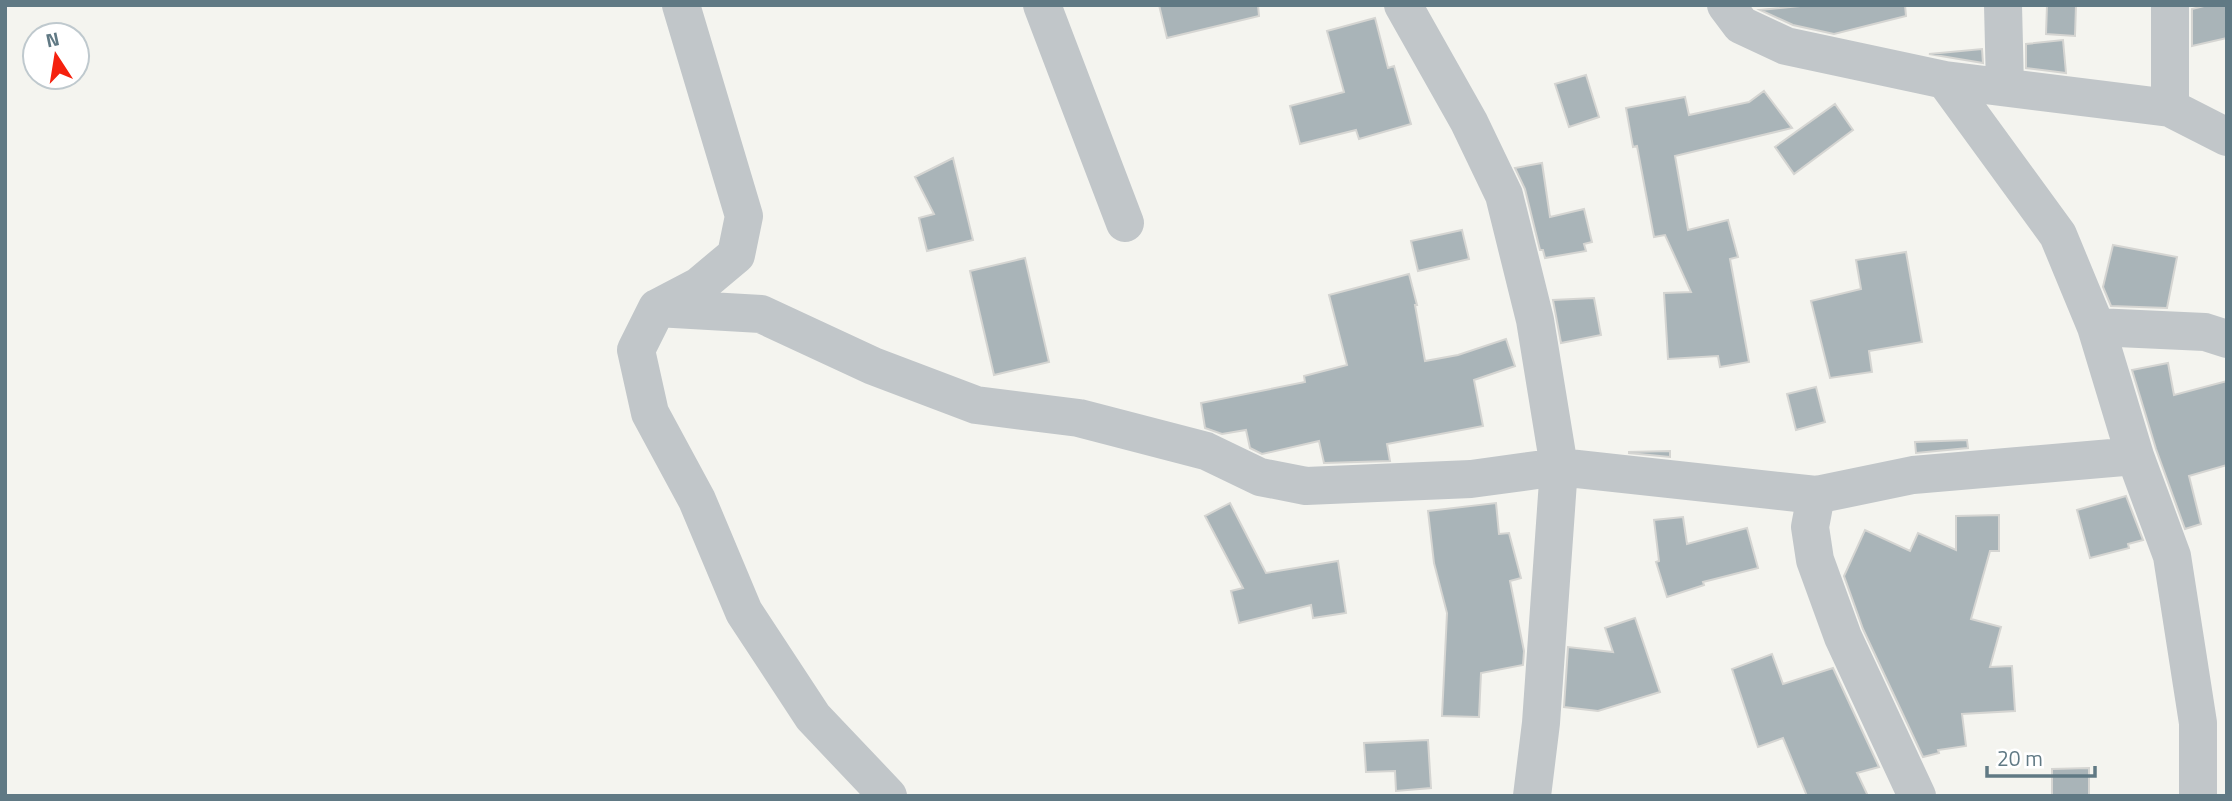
<svg xmlns="http://www.w3.org/2000/svg" width="2232" height="801" font-family="'Titillium Web',sans-serif">
  <style>
    .building { fill: #a9b4b8; stroke: #d5d5d2; stroke-width: 2 }
    .lines { fill: none; stroke-linecap: round; stroke-linejoin: round }
    .minor { stroke: #c1c6c9; stroke-width: 38 }
  </style>
  <rect width="100%" height="100%" fill="#f4f4ef"/>
  <!-- building -->
  <path class="building" d="M 1159,5 L 1258,5 L 1259,16 L 1167,38 Z
    M 1810,5 L 1905,5 L 1906,16 L 1834,34 L 1793,25 L 1760,10 Z
    M 2047,5 L 2076,5 L 2075,36 L 2046,34 Z
    M 2208,5 L 2227,5 L 2227,38 L 2192,46 L 2192,9 Z
    M 1375,18 L 1388,68 L 1394,66 L 1411,124 L 1359,139 L 1356,130 L 1300,144 L 1290,106 L 1344,92 L 1327,31 Z
    M 2063,40 L 2066,73 L 2026,68 L 2026,44 Z
    M 1982,49 L 1983,63 L 1929,54 Z
    M 1586,75 L 1599,117 L 1569,127 L 1555,84 Z
    M 1764,91 L 1792,128 L 1675,156 L 1688,230 L 1728,220 L 1738,257 L 1730,259 L 1749,362 L 1720,367 L 1718,356 L 1668,359 L 1664,293 L 1691,292 L 1665,235 L 1654,237 L 1637,146 L 1633,147 L 1626,108 L 1685,97 L 1689,115 L 1749,102 Z
    M 1835,104 L 1853,130 L 1794,174 L 1775,147 Z
    M 953,158 L 973,240 L 927,251 L 919,218 L 934,214 L 915,177 Z
    M 1542,163 L 1550,217 L 1584,209 L 1592,242 L 1584,244 L 1586,251 L 1545,258 L 1543,250 L 1540,250 L 1525,189 L 1515,168 Z
    M 1462,230 L 1469,259 L 1418,271 L 1411,241 Z
    M 2113,245 L 2177,257 L 2167,308 L 2111,306 L 2103,287 Z
    M 1906,252 L 1922,342 L 1869,351 L 1872,372 L 1830,378 L 1811,301 L 1861,289 L 1856,260 Z
    M 1025,258 L 1049,362 L 994,375 L 970,271 Z
    M 1409,274 L 1417,305 L 1415,305 L 1425,361 L 1458,355 L 1506,339 L 1515,366 L 1474,380 L 1483,426 L 1387,444 L 1390,461 L 1324,463 L 1319,441 L 1262,454 L 1250,448 L 1246,430 L 1222,434 L 1205,428 L 1201,403 L 1305,382 L 1304,376 L 1347,365 L 1329,295 Z
    M 1594,298 L 1601,335 L 1561,343 L 1553,300 Z
    M 2168,363 L 2174,395 L 2227,381 L 2227,465 L 2189,476 L 2201,524 L 2185,529 L 2156,449 L 2132,370 Z
    M 1816,387 L 1825,422 L 1796,430 L 1787,394 Z
    M 1967,440 L 1968,448 L 1916,453 L 1915,442 Z
    M 1670,451 L 1670,457 L 1629,453 L 1629,452 Z
    M 2126,496 L 2143,540 L 2128,544 L 2129,548 L 2090,558 L 2077,510 Z
    M 1230,503 L 1266,573 L 1338,561 L 1346,613 L 1313,618 L 1311,605 L 1239,623 L 1231,591 L 1243,588 L 1205,516 Z
    M 1496,503 L 1499,534 L 1509,533 L 1521,578 L 1510,581 L 1524,651 L 1523,665 L 1481,673 L 1479,717 L 1442,716 L 1447,613 L 1434,563 L 1428,511 Z
    M 1999,515 L 1999,551 L 1990,551 L 1971,619 L 2001,627 L 1990,667 L 2012,666 L 2015,711 L 1962,714 L 1966,746 L 1938,750 L 1939,753 L 1923,757 L 1863,629 L 1844,576 L 1865,530 L 1910,551 L 1918,533 L 1956,550 L 1956,516 Z
    M 1683,517 L 1687,544 L 1747,528 L 1758,568 L 1703,582 L 1704,585 L 1667,597 L 1656,562 L 1659,561 L 1654,520 Z
    M 1635,618 L 1660,692 L 1598,711 L 1564,707 L 1568,647 L 1613,652 L 1605,628 Z
    M 1772,654 L 1783,684 L 1833,668 L 1879,767 L 1857,773 L 1868,796 L 1807,796 L 1783,738 L 1758,747 L 1732,669 Z
    M 1428,740 L 1431,788 L 1396,791 L 1395,771 L 1366,772 L 1364,743 Z
    M 2089,768 L 2089,796 L 2052,796 L 2052,769 Z"/>
  <g class="lines">
    <!-- minor -->
    <path class="minor" d="M 681,5 L 744,216 L 736,255 L 699,286 L 657,308 L 636,350 L 650,413 L 697,500 L 744,612 L 813,717 L 888,796
      M 1042,5 L 1125,223
      M 1403,5 L 1469,122 L 1504,195 L 1535,320 L 1559,467 L 1541,723 L 1532,796
      M 1726,5 L 1741,25 L 1786,46 L 1945,80 L 2170,108 L 2227,137
      M 2003,5 L 2005,87
      M 2170,5 L 2170,108
      M 1945,80 L 2058,235 L 2096,327 L 2135,456 L 2172,556 L 2198,723 L 2198,796
      M 657,308 L 761,314 L 873,366 L 976,405 L 1079,418 L 1206,451 L 1260,477 L 1306,486 L 1471,479 L 1559,467 L 1816,495 L 1913,475 L 2135,456
      M 2096,327 L 2205,332 L 2227,339
      M 1816,495 L 1810,527 L 1815,560 L 1843,637 L 1917,796"/>
  </g>
  <!-- border -->
  <rect width="2232" height="801" fill="none" stroke="#607984" stroke-width="14"/>
  <!-- north arrow -->
  <g transform="translate(56 56) rotate(348)"><circle r="33" fill="#ffffff" stroke="#bfc9ce" stroke-width="2"/>
  <path d="M0-5L12 26L0 18L-12 26Z" fill="#f5210e"/>
  <text y="-10" font-size="19" font-weight="bold" text-anchor="middle" fill="#607984">N</text>
  </g>
  <!-- scale -->
  <path d="M1987 766v10h108v-10" fill="none" stroke="#607984" stroke-width="3.5"/>
  <text x="1997" y="766" font-size="21" fill="#607984" stroke="#ffffff" stroke-width="5" paint-order="stroke">20 m</text>
</svg>
